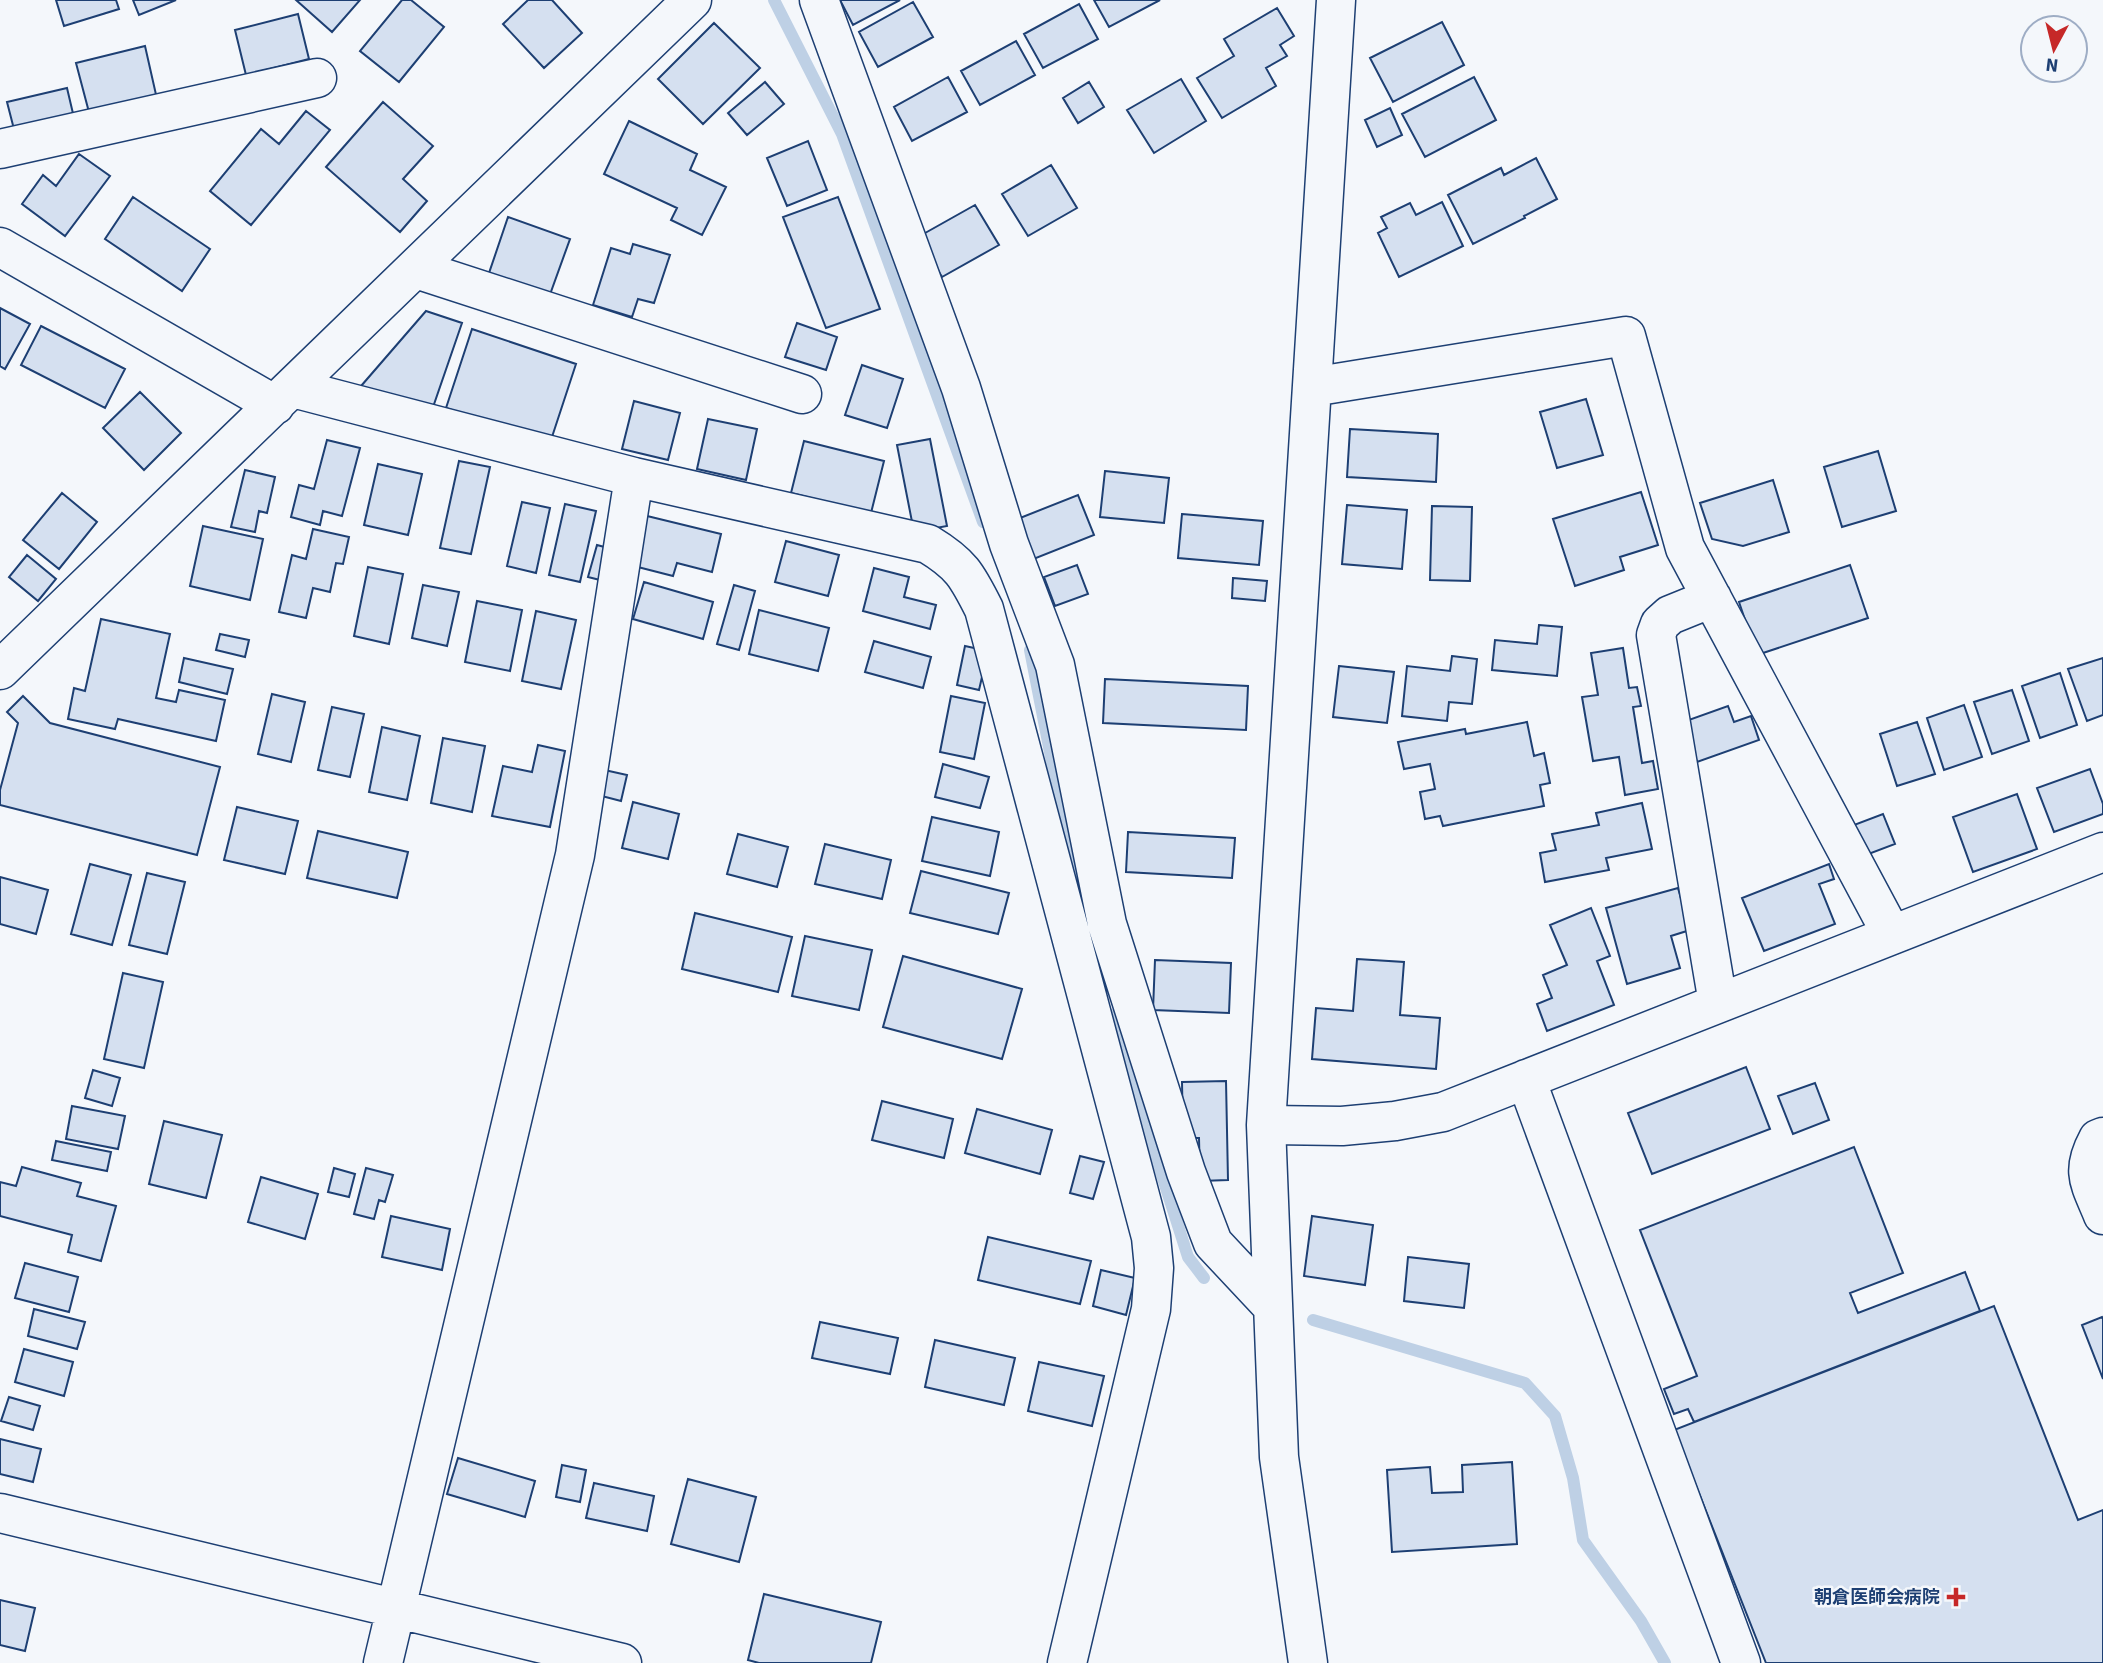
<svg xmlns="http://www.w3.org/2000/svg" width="2103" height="1663" font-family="'Source Sans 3','Noto Sans JP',sans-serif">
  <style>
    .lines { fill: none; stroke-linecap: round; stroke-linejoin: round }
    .stream { stroke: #bed0e5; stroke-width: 12 }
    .building { fill: #d5e0f0; stroke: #1d3f73; stroke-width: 2 }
    .minor-casing { stroke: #1d3f73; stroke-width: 41 }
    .minor { stroke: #f4f7fb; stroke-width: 38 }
    .poi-dot { fill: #c62828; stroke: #f4f7fb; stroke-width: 2.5 }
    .labels { text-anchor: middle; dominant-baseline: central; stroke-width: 5; stroke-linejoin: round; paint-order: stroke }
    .poi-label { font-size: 18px; font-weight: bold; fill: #1d3f73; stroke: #f4f7fb; text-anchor: end }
  </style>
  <rect width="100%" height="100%" fill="#f4f7fb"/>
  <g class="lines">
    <!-- stream -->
    <path class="stream" d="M 774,0 L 842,134 L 983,522
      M 1030,650 L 1075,880
      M 1111,1015 L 1188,1257 L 1204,1278
      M 1313,1320 L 1525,1383 L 1555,1416 L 1573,1478 L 1583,1540 L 1641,1621 L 1665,1663"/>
  </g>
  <!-- building -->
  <path class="building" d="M 56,0 L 116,0 L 119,9 L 64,26 Z
    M 133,0 L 176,0 L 139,15 Z
    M 296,0 L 360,0 L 332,32 Z
    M 402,0 L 411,0 L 444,27 L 399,82 L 360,51 Z
    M 528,0 L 552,0 L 582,33 L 544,68 L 503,24 Z
    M 840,0 L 900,0 L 853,25 Z
    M 1094,0 L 1160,0 L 1109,27 Z
    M 913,2 L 933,37 L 878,67 L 859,32 Z
    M 1079,4 L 1098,39 L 1043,68 L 1024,34 Z
    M 1277,8 L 1294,36 L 1280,45 L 1287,56 L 1266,68 L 1276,86 L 1222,118 L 1197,78 L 1234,56 L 1224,39 Z
    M 298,14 L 309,59 L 246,75 L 235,30 Z
    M 1442,22 L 1464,65 L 1393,102 L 1370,58 Z
    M 714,23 L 760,68 L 703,124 L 658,79 Z
    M 1016,41 L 1035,75 L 980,105 L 961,71 Z
    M 145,46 L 157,99 L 90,116 L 76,63 Z
    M 948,77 L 967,112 L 912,141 L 894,107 Z
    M 1474,77 L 1496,120 L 1425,157 L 1402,114 Z
    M 1181,79 L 1206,121 L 1154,153 L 1127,110 Z
    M 765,82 L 784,104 L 747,135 L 728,113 Z
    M 1089,82 L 1104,107 L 1078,123 L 1063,98 Z
    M 67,88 L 75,122 L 16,137 L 7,102 Z
    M 383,102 L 433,146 L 403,179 L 427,201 L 400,232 L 326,167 Z
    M 1390,108 L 1402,135 L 1377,147 L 1365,120 Z
    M 306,111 L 330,130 L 251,225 L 210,191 L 261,129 L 279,144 Z
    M 629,121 L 697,154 L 690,170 L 726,187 L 702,235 L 671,220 L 677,208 L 604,174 Z
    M 808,141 L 827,190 L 787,206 L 767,158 Z
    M 79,154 L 110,176 L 65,236 L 22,204 L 43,175 L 56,186 Z
    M 1536,158 L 1557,199 L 1524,216 L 1525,218 L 1473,244 L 1448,195 L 1501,168 L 1504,175 Z
    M 1051,165 L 1077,208 L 1028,236 L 1002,194 Z
    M 133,197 L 210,249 L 182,291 L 105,239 Z
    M 838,197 L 880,309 L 826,328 L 783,217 Z
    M 1442,202 L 1463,246 L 1399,277 L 1378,233 L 1387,228 L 1381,217 L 1410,203 L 1416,215 Z
    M 975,205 L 999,245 L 942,277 L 918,237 Z
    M 508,217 L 570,239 L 548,300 L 487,279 Z
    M 633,244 L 670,255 L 654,303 L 638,299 L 632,317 L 593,305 L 611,248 L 630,254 Z
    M 0,308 L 30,324 L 5,369 L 0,366 Z
    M 426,311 L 462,323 L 432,410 L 355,393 Z
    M 797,323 L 837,337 L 826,370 L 785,357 Z
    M 41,326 L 125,369 L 105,408 L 21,365 Z
    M 472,329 L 576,364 L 550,443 L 446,408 Z
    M 862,365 L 903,379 L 887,428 L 845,415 Z
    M 140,392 L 181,433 L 144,470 L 103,428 Z
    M 1586,399 L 1603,455 L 1557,468 L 1540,412 Z
    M 634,401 L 680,413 L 668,460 L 622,449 Z
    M 708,419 L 757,429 L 746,480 L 697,469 Z
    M 1350,429 L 1438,434 L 1436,482 L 1347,477 Z
    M 930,439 L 947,526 L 914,532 L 897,445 Z
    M 327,440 L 360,448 L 342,516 L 323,511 L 320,525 L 291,517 L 299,485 L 314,489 Z
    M 804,441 L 884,461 L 871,513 L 791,493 Z
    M 1878,451 L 1896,511 L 1842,527 L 1824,467 Z
    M 459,461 L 490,467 L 471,554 L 440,548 Z
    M 378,464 L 422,474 L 408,535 L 364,525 Z
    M 245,470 L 275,477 L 267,513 L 259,511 L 255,532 L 231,527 Z
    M 1105,471 L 1169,478 L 1164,523 L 1100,517 Z
    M 1773,480 L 1789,532 L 1743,546 L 1712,539 L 1700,503 Z
    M 1641,492 L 1658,545 L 1620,557 L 1624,570 L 1575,586 L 1553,519 Z
    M 62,493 L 97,522 L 59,569 L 23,540 Z
    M 1078,495 L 1094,535 L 1031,560 L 1015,520 Z
    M 522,502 L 550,508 L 536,573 L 507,566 Z
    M 565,504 L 596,511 L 580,582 L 549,575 Z
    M 1347,505 L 1407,510 L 1402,569 L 1342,564 Z
    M 1432,506 L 1472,507 L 1470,581 L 1430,580 Z
    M 1182,514 L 1263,521 L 1259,565 L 1178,558 Z
    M 643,515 L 721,534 L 712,572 L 677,563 L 673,576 L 630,565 Z
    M 203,526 L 263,539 L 250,600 L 190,586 Z
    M 313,529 L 349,537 L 343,564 L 336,563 L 330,592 L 313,588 L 306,618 L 279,612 L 292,555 L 306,559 Z
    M 786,541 L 839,555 L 828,596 L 775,582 Z
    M 597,545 L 612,549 L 604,581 L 588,577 Z
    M 27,555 L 56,579 L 38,601 L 9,577 Z
    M 1077,565 L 1088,594 L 1055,606 L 1044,577 Z
    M 1850,565 L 1868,618 L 1757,655 L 1739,602 Z
    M 368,567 L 403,574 L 389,644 L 354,636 Z
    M 874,568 L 909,577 L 904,597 L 936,605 L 930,629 L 863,611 Z
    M 1233,578 L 1267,581 L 1265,601 L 1232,598 Z
    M 644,582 L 713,602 L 703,639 L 633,619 Z
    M 423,585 L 459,592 L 447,646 L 412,638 Z
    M 734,585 L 755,591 L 739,650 L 717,644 Z
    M 477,601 L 522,610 L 510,671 L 465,662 Z
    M 759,610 L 829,628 L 818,671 L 749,654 Z
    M 536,611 L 576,620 L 561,689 L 522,681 Z
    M 101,619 L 170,634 L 156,698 L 176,702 L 179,690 L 225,700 L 216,741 L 118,719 L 115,729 L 68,719 L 74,688 L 85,691 Z
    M 1539,625 L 1562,627 L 1557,676 L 1492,670 L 1495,640 L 1537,644 Z
    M 220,634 L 249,640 L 245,657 L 216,650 Z
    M 874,641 L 931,657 L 923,688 L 865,672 Z
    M 965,646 L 988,651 L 979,690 L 957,685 Z
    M 1623,648 L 1629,688 L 1637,687 L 1641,706 L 1633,707 L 1642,763 L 1653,761 L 1658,789 L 1625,795 L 1619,757 L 1593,761 L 1582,697 L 1598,695 L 1591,653 Z
    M 1452,656 L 1477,659 L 1472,704 L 1449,702 L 1447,721 L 1402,716 L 1407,666 L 1450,671 Z
    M 184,658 L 233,669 L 227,694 L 179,682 Z
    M 2103,658 L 2103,715 L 2087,721 L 2068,669 Z
    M 1339,666 L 1394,672 L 1387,723 L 1333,717 Z
    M 2060,673 L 2077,725 L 2040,738 L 2022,686 Z
    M 1105,679 L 1248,686 L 1246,730 L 1103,723 Z
    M 2012,690 L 2029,741 L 1992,754 L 1974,702 Z
    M 272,694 L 305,702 L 291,762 L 258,754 Z
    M 23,696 L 50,723 L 220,767 L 197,855 L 0,805 L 0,790 L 18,723 L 7,712 Z
    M 951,696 L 985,703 L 974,759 L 940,752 Z
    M 1964,705 L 1982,757 L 1944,770 L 1927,718 Z
    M 1728,706 L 1734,722 L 1751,716 L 1759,740 L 1697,762 L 1683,722 Z
    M 332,707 L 364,714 L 350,777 L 318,770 Z
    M 1527,722 L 1534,756 L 1544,753 L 1550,783 L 1540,785 L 1544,806 L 1443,826 L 1440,816 L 1425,819 L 1420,792 L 1435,789 L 1430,764 L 1404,769 L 1398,742 L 1465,729 L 1466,734 Z
    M 1917,722 L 1935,774 L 1897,786 L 1880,734 Z
    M 382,727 L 420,736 L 407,800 L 369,792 Z
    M 443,738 L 485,746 L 472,812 L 431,803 Z
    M 538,745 L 565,751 L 550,827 L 492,816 L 503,766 L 532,772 Z
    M 943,764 L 989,777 L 980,808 L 935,797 Z
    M 600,769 L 627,775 L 621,801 L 594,794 Z
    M 2090,769 L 2103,804 L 2103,814 L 2054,832 L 2037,788 Z
    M 2017,794 L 2037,849 L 1973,872 L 1953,817 Z
    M 633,802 L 679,814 L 668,859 L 622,848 Z
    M 1642,803 L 1652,849 L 1606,858 L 1609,870 L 1545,882 L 1540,853 L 1556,850 L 1552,834 L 1599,825 L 1596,813 Z
    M 237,807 L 298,821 L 285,874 L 224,860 Z
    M 1883,814 L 1895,844 L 1858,858 L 1846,828 Z
    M 932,817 L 999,832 L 990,876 L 922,861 Z
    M 318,831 L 408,852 L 397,898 L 307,878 Z
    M 1128,832 L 1235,838 L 1232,878 L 1126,872 Z
    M 738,834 L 788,847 L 777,887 L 727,874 Z
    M 825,844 L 891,860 L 882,899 L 815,884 Z
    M 90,864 L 131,875 L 112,945 L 71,934 Z
    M 1829,864 L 1834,879 L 1819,884 L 1835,924 L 1764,951 L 1742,898 Z
    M 921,871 L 1009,893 L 998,934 L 910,913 Z
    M 147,873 L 185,882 L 167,954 L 129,945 Z
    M 0,877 L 48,890 L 36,934 L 0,924 Z
    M 1678,888 L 1690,930 L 1671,936 L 1680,968 L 1627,984 L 1606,908 Z
    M 1591,908 L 1610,956 L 1597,961 L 1614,1005 L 1547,1031 L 1537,1004 L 1552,998 L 1543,975 L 1567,965 L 1550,925 Z
    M 695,913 L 792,937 L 778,992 L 682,969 Z
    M 805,936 L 872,950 L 859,1010 L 792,996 Z
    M 903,956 L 1022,989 L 1002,1059 L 883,1027 Z
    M 1357,959 L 1404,962 L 1400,1015 L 1440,1018 L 1436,1069 L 1312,1059 L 1316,1008 L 1353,1011 Z
    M 1155,960 L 1231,963 L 1229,1013 L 1153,1010 Z
    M 123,973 L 163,982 L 144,1068 L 104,1059 Z
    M 1746,1067 L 1770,1129 L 1652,1174 L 1628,1113 Z
    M 93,1070 L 120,1078 L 112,1106 L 85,1098 Z
    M 1226,1081 L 1228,1180 L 1200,1181 L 1199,1138 L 1183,1138 L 1182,1082 Z
    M 1815,1083 L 1829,1120 L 1793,1134 L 1778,1096 Z
    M 882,1101 L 953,1119 L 944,1158 L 872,1140 Z
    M 72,1106 L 125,1116 L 118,1149 L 66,1139 Z
    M 977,1109 L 1052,1130 L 1040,1174 L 965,1153 Z
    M 164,1121 L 222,1135 L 206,1198 L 149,1184 Z
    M 56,1141 L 111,1152 L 107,1171 L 52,1160 Z
    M 1854,1147 L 1903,1273 L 1850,1293 L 1858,1313 L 1965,1272 L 1980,1311 L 1694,1422 L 1688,1409 L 1674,1414 L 1664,1389 L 1697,1376 L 1640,1230 Z
    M 1080,1156 L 1104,1162 L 1093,1199 L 1070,1193 Z
    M 22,1167 L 81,1183 L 77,1196 L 116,1206 L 101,1261 L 68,1252 L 72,1235 L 0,1216 L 0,1182 L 16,1186 Z
    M 334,1168 L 355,1174 L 349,1197 L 328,1192 Z
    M 366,1168 L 393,1175 L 385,1202 L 379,1200 L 374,1219 L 354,1214 Z
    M 261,1177 L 318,1194 L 305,1239 L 248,1222 Z
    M 391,1216 L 450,1229 L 442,1270 L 382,1257 Z
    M 1312,1216 L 1373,1225 L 1365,1285 L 1304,1276 Z
    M 988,1237 L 1091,1261 L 1080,1304 L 978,1280 Z
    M 1408,1257 L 1469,1264 L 1464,1308 L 1404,1301 Z
    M 25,1263 L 78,1277 L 69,1312 L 15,1298 Z
    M 1101,1270 L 1135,1278 L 1126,1315 L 1093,1306 Z
    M 1994,1306 L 2078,1520 L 2103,1510 L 2103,1663 L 1766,1663 L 1674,1430 Z
    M 34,1309 L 85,1322 L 77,1349 L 28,1336 Z
    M 2102,1317 L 2103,1319 L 2103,1379 L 2082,1325 Z
    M 820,1322 L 898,1338 L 890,1374 L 812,1358 Z
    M 935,1340 L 1015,1358 L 1004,1405 L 925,1387 Z
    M 24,1349 L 73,1362 L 64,1396 L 15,1382 Z
    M 1039,1362 L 1104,1376 L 1092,1426 L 1028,1411 Z
    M 9,1397 L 40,1406 L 33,1430 L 1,1421 Z
    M 0,1439 L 41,1449 L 33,1482 L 0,1474 Z
    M 458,1458 L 535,1481 L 525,1517 L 447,1494 Z
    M 1512,1462 L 1517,1544 L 1392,1552 L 1387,1470 L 1430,1467 L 1432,1493 L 1463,1492 L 1462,1465 Z
    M 562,1465 L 586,1470 L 580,1502 L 556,1497 Z
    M 688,1479 L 756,1497 L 739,1562 L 671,1544 Z
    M 594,1483 L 654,1496 L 647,1531 L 586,1518 Z
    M 764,1594 L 881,1622 L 871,1663 L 759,1663 L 748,1660 Z
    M 0,1600 L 35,1608 L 25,1651 L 0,1645 Z"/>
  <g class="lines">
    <!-- minor casing -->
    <g class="minor-casing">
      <path id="minor" d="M 819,0 L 961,388 L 1009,544 L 1055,665 L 1107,924 L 1186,1172 L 1213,1243 L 1272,1306
        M 0,149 L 317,78
        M 0,247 L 275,405
        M 416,269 L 802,394
        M 1312,387 L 1626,336 L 1685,548 L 1892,935
        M 293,388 L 634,477 L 928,544 C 961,564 967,575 984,609 L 1151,1237 L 1154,1268 L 1151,1309 L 1067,1663
        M 1712,598 L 1670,615 L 1660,624 L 1656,635 L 1718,1003
        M 0,670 L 692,0
        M 1526,1079 L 1741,1663
        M 1266,1125 L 1336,0
        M 2103,1137 L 2098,1139 C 2080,1172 2090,1183 2103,1215
        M 0,1513 L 622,1663
        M 383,1663 L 575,855 L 634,477
        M 1308,1663 L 1279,1457 L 1266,1125 L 1342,1126 L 1395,1121 L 1443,1112 L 2103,852"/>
    </g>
    <!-- minor -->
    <use href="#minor" class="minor"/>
  </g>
  <!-- markers -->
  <path class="poi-dot" d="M1952.5 1586.5h7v7h7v7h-7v7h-7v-7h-7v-7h7z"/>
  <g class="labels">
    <!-- poi labels -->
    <g class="poi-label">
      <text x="1940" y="1597">朝倉医師会病院</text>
    </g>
  </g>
  <!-- north arrow -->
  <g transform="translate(2054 49) rotate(187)"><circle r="33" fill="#f4f7fb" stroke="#9eadc5" stroke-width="2"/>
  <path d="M0-5L12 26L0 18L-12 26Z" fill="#c62828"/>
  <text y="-10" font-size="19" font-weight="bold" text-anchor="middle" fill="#1d3f73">N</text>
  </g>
</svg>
